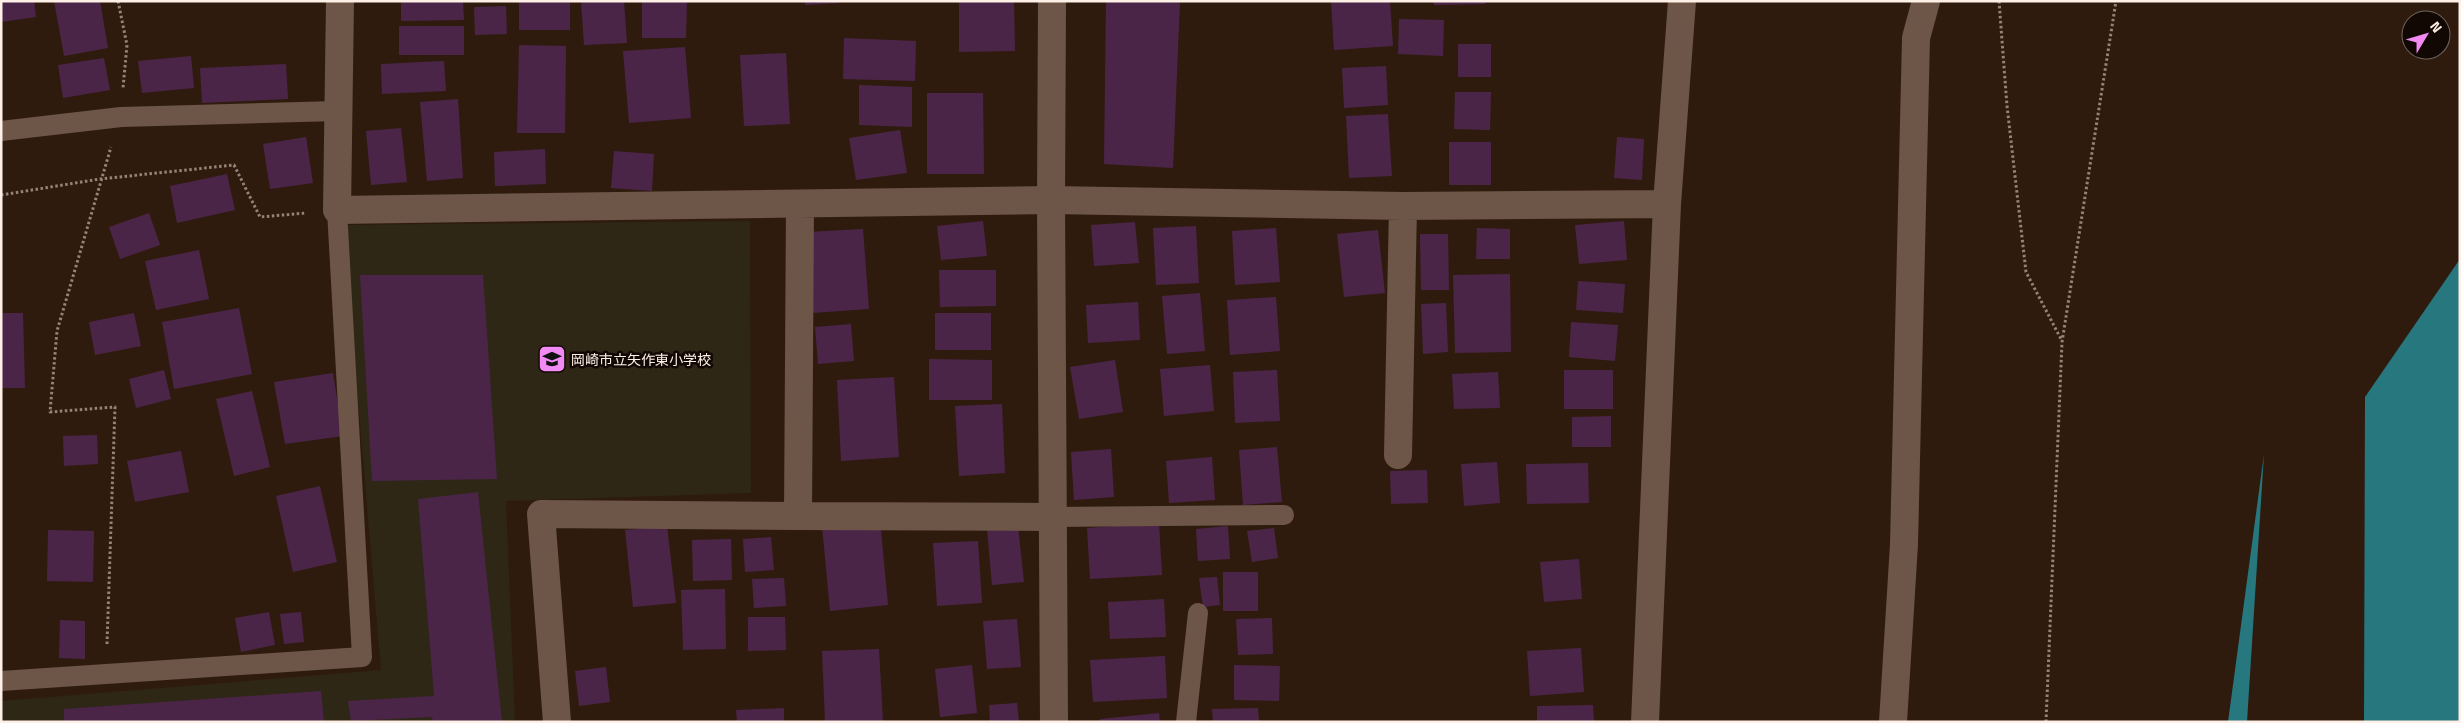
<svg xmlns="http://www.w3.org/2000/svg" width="2461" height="723" font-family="'Titillium Web','Noto Sans JP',sans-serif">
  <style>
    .education { fill: #2e2716 }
    .water { fill: #26777e }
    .building { fill: #4b2548 }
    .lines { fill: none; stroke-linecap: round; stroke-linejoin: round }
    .path { stroke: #948378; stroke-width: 3; stroke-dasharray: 2.5 2.5; stroke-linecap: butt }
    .service { stroke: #6d5647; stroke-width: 20 }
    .minor { stroke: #6d5647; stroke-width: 28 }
    .tertiary { stroke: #6d5647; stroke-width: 28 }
    .labels { text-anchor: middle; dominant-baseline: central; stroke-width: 5; stroke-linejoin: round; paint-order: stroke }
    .poi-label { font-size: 14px; fill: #fef0e7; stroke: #110804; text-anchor: start }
  </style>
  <rect width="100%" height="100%" fill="#2f1b0e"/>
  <!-- education -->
  <path class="education" d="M 750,221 L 751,493 L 506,501 L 515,722 L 1,722 L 1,701 L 381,670 L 343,225 Z"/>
  <!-- water -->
  <path class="water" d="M 2460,259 L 2460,722 L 2364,722 L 2365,397 Z
    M 2264,454 L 2247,722 L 2228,722 Z"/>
  <!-- building -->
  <path class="building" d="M 1,1 L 34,1 L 36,17 L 1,22 Z
    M 54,1 L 100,1 L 108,48 L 64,56 Z
    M 401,1 L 463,1 L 464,20 L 401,21 Z
    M 519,1 L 570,1 L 570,30 L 519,30 Z
    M 624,1 L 627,43 L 584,45 L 581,2 Z
    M 642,1 L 687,1 L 686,38 L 642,38 Z
    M 805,1 L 838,1 L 839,3 L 805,5 Z
    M 959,1 L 1014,1 L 1015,51 L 959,52 Z
    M 1106,1 L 1180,1 L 1173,168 L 1104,164 Z
    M 1331,1 L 1390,1 L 1393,46 L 1334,50 Z
    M 1433,1 L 1485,1 L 1485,4 L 1434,5 Z
    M 506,6 L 507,34 L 475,35 L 474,7 Z
    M 1399,19 L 1444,20 L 1443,56 L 1398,54 Z
    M 399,26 L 464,26 L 464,55 L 399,55 Z
    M 844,38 L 916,41 L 915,81 L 843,79 Z
    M 1458,44 L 1491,44 L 1491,77 L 1458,77 Z
    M 519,45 L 566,46 L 565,133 L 517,133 Z
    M 685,47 L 691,118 L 629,123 L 623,51 Z
    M 786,53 L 790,124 L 744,126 L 740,55 Z
    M 191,56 L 194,88 L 142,93 L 138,61 Z
    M 104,58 L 110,90 L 63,98 L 58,65 Z
    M 444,61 L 446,91 L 382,94 L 381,64 Z
    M 286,64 L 288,99 L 202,103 L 200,68 Z
    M 1386,66 L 1388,105 L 1344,108 L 1342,68 Z
    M 859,85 L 912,87 L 912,127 L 859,125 Z
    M 1455,92 L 1491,92 L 1490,130 L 1454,129 Z
    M 927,93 L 983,93 L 984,174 L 927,174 Z
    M 458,99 L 463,178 L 427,181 L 420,102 Z
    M 1388,114 L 1392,176 L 1349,178 L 1346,116 Z
    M 401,128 L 407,182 L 371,185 L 366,131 Z
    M 900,130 L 907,173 L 856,180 L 849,138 Z
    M 306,137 L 313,183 L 270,189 L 263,144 Z
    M 1617,137 L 1644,139 L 1642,180 L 1614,178 Z
    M 1449,142 L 1491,142 L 1491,185 L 1449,185 Z
    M 545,149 L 546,184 L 495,186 L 494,152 Z
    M 614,151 L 654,154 L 652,191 L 611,188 Z
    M 227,174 L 235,210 L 177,223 L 170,186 Z
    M 149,213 L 160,245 L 120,259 L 109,227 Z
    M 983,221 L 987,256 L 941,260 L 937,226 Z
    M 1624,221 L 1627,260 L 1579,264 L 1575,225 Z
    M 1135,222 L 1139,263 L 1094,266 L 1091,225 Z
    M 1196,226 L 1199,283 L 1156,285 L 1153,228 Z
    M 1276,228 L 1280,282 L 1235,285 L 1232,231 Z
    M 1477,228 L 1510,229 L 1510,259 L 1476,259 Z
    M 863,229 L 869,309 L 812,313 L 807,232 Z
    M 1378,230 L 1385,293 L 1344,297 L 1337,234 Z
    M 1420,234 L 1448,234 L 1449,290 L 1421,290 Z
    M 199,250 L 209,299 L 156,310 L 145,261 Z
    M 939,270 L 996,270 L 996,306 L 940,307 Z
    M 1510,274 L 1511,352 L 1455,353 L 1453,275 Z
    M 360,275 L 483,275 L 497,479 L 372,481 Z
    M 1578,281 L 1625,284 L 1623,313 L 1576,310 Z
    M 1200,293 L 1205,351 L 1167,354 L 1162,296 Z
    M 1276,297 L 1280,351 L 1230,355 L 1227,300 Z
    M 1138,302 L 1140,340 L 1088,343 L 1086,305 Z
    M 1446,303 L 1448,352 L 1423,354 L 1421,304 Z
    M 239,308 L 252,374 L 174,389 L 162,322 Z
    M 1,313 L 23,313 L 25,388 L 1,388 Z
    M 134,313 L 141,346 L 95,355 L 89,322 Z
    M 935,313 L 991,313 L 991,350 L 935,350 Z
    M 1571,322 L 1618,325 L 1615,361 L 1569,357 Z
    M 851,324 L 854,361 L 818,364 L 815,327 Z
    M 929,359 L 992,360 L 992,400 L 929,400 Z
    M 1115,360 L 1123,412 L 1079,419 L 1070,367 Z
    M 1210,365 L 1214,411 L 1164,416 L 1160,369 Z
    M 164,370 L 171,399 L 136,408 L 129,379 Z
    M 1277,370 L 1280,421 L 1235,423 L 1233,372 Z
    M 1564,370 L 1613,370 L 1613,409 L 1564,409 Z
    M 1498,372 L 1500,408 L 1454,409 L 1452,374 Z
    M 333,373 L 343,436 L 285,444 L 274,382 Z
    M 894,377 L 899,457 L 841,461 L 837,380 Z
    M 252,391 L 270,467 L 234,476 L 216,399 Z
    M 1002,404 L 1005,473 L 959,476 L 955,406 Z
    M 1611,416 L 1611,447 L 1572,447 L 1572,417 Z
    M 97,435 L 98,464 L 64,466 L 63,436 Z
    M 1277,447 L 1282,502 L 1243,505 L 1239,450 Z
    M 1111,449 L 1114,497 L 1074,500 L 1071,452 Z
    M 181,451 L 189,492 L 135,502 L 127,461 Z
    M 1212,457 L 1215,500 L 1169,503 L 1166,461 Z
    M 1497,462 L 1500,503 L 1464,506 L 1461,464 Z
    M 1588,463 L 1589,503 L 1527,504 L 1526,464 Z
    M 1427,470 L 1428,503 L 1391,504 L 1390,471 Z
    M 320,486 L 337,562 L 293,572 L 276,496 Z
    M 478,492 L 502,722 L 433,722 L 432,717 L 351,721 L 348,701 L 434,696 L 418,499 Z
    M 880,520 L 888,605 L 830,611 L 822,526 Z
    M 1159,523 L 1162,575 L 1090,579 L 1087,528 Z
    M 667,526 L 676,603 L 633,607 L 625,530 Z
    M 1018,526 L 1024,582 L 992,585 L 987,529 Z
    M 1228,526 L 1230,559 L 1198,561 L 1196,529 Z
    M 1274,528 L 1278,558 L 1252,562 L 1247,531 Z
    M 48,530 L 94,531 L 93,582 L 47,581 Z
    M 771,537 L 774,570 L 745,572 L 743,539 Z
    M 731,539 L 732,580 L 693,581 L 692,540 Z
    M 978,541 L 982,603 L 937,606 L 933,543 Z
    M 1579,559 L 1582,599 L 1544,602 L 1540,562 Z
    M 1223,572 L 1258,572 L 1258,611 L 1223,611 Z
    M 1217,577 L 1220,605 L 1203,607 L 1199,578 Z
    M 784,578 L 786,606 L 754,608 L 752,579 Z
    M 725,589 L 726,649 L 683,650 L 681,590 Z
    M 1164,599 L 1166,637 L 1110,639 L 1108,602 Z
    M 269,612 L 275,645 L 241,652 L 235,618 Z
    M 301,612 L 304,642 L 284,644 L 280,614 Z
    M 748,617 L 785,617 L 786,650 L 748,651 Z
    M 1272,618 L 1273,654 L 1238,655 L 1236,619 Z
    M 1017,619 L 1021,667 L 987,669 L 983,621 Z
    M 60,620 L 85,621 L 85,659 L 59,658 Z
    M 1581,648 L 1584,692 L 1530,696 L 1527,651 Z
    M 879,649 L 883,722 L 825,722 L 822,651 Z
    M 1165,656 L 1167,698 L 1093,702 L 1090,660 Z
    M 972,665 L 977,713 L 940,717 L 935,669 Z
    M 1234,665 L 1280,666 L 1279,701 L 1234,700 Z
    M 606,667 L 610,702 L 579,706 L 575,671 Z
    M 321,691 L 324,722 L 64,722 L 64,709 Z
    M 1017,703 L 1019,722 L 990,722 L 989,705 Z
    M 1593,705 L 1594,722 L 1537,722 L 1537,706 Z
    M 784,708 L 784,722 L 737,722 L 736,710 Z
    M 1258,708 L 1259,722 L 1213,722 L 1212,709 Z
    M 1159,713 L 1160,722 L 1100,722 L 1100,719 Z"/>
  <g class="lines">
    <!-- path -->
    <path class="path" d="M 118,1 L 127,45 L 123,88
      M 1999,1 L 2007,106 L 2026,272 L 2062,341
      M 1,195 L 100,179 L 234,165 L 260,217 L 306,213
      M 107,644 L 115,407 L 50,412 L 57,331 L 111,147
      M 2046,722 L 2062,342 L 2116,1"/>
    <!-- service -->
    <path class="service" d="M 1,131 L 121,117 L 337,111
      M 1053,517 L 1284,515
      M 1,681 L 362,657 L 337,210
      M 1186,722 L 1198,613"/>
    <!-- minor -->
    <path class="minor" d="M 340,1 L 337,210 L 1051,200 L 1403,206 L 1667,204
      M 1398,455 L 1403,206
      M 798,516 L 1053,517
      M 557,722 L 541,514 L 798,516 L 800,204
      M 1645,722 L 1667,204 L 1682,1
      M 1893,722 L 1904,544 L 1916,38 L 1926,1"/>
    <!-- tertiary -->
    <path class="tertiary" d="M 1052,1 L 1051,200 L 1054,722"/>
  </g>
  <!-- icons -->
  <defs>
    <g id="school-square" transform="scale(1.4375)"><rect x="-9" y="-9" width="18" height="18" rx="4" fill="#f28af3" stroke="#110804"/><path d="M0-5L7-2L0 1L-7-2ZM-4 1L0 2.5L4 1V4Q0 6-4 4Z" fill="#111"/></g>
  </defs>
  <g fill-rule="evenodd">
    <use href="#school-square" x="552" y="359"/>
  </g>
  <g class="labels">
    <!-- poi labels -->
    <g class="poi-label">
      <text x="571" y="359">岡崎市立矢作東小学校</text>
    </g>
  </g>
  <!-- border -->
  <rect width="2461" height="723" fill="none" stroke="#fef0e7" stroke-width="5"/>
  <!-- north arrow -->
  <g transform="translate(2426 35) rotate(52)"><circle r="24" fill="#110804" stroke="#70655f"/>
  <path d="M0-4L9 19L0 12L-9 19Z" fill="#f28af3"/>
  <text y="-8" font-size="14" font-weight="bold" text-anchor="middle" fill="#fef0e7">N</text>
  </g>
</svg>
